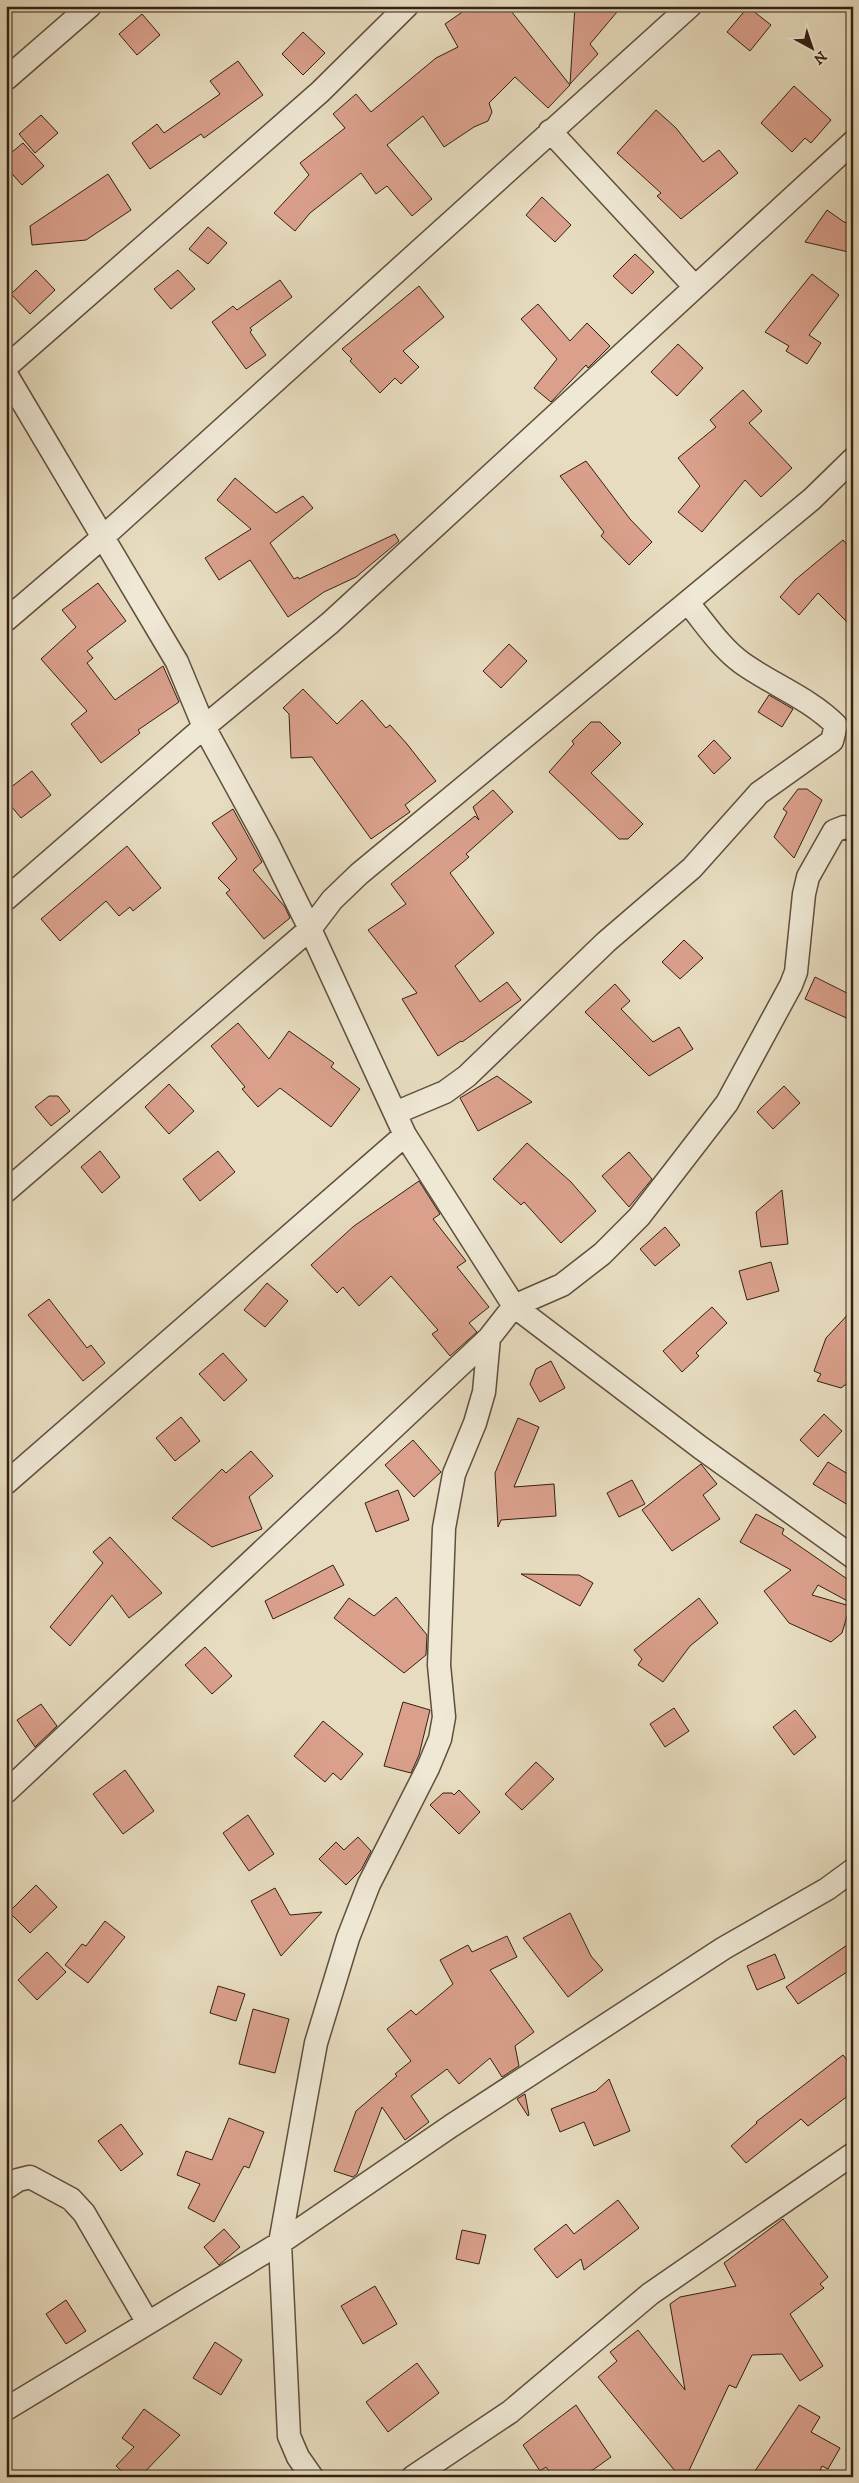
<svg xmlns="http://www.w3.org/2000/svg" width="859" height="2483" font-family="'IM FELL DW Pica',serif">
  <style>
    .building { fill: #daa08c; stroke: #332013 }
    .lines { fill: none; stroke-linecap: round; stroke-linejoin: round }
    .street-casing { stroke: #604f3e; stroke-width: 25 }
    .street { stroke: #efe8d5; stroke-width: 22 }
  </style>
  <rect width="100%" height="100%" fill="#e7dcbf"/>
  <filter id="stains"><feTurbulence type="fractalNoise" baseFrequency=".004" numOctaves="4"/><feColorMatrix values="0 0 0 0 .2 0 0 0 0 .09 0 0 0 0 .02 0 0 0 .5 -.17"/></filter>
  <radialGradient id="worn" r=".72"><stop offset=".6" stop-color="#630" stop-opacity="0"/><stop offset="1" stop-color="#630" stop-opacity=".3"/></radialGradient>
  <!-- building -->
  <path class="building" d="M 471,6 L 507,6 L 570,85 L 548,108 L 515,77 L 489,103 L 492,112 L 488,121 L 474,127 L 444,147 L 423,116 L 387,145 L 432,199 L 412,216 L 387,186 L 376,194 L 361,173 L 310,213 L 295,231 L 274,213 L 309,175 L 300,163 L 345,128 L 333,114 L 356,94 L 371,112 L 436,58 L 458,47 L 445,24 Z
    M 575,6 L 622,6 L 590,44 L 598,54 L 570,84 Z
    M 748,7 L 771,25 L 750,51 L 727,32 Z
    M 142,14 L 160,35 L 137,55 L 119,34 Z
    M 303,32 L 325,53 L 303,75 L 282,54 Z
    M 238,61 L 263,95 L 204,138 L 201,134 L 150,169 L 132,143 L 157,124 L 164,133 L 220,94 L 210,81 Z
    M 794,86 L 831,120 L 811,143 L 805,138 L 792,152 L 761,123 Z
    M 656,110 L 676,128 L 703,162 L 719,150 L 738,173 L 681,219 L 657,196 L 661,193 L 617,153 Z
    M 41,115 L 58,133 L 35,153 L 19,134 Z
    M 23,143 L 44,166 L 22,185 L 6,167 L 6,157 Z
    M 108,174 L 131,210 L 86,240 L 32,245 L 30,226 Z
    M 542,197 L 571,225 L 555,242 L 526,215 Z
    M 827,210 L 844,222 L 853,224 L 853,253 L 805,242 Z
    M 208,227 L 227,243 L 208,264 L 189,249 Z
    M 635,254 L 654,272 L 632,294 L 613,276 Z
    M 36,270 L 55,290 L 30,314 L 11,294 Z
    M 178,270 L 195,289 L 171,309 L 154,289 Z
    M 812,274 L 839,295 L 809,335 L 821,343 L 807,364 L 786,351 L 789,346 L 765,332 Z
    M 280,280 L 292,297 L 250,328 L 252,330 L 250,332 L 266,355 L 246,369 L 212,322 L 233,306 L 237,310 Z
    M 419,286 L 444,317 L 403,351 L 419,367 L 401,384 L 395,378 L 380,393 L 350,361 L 352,359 L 342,349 Z
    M 538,304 L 570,341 L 587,323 L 610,346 L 588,368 L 586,365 L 551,402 L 534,388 L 557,359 L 521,319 Z
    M 678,344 L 703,368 L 677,396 L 651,372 Z
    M 743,390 L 762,411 L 749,423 L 792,468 L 761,497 L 745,480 L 702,532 L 678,512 L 700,486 L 678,458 L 716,427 L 710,420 Z
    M 586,461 L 630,519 L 652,542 L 629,565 L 601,536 L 604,532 L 560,476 Z
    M 235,478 L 276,513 L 303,496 L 313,508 L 270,543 L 294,579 L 298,577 L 299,579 L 395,534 L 399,541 L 356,577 L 324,592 L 288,617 L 250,560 L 219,580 L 205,558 L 251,529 L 217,500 Z
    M 843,540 L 853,552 L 853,628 L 818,593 L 799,615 L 780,597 L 795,580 Z
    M 98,583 L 126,621 L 87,651 L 93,658 L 87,663 L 115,700 L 163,666 L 179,702 L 138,730 L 140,733 L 101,763 L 71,724 L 87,711 L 41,659 L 76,627 L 62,610 Z
    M 509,644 L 527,661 L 501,688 L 483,671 Z
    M 303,689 L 337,724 L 362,700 L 386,728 L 390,725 L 407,744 L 436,781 L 405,805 L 410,812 L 371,839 L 312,757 L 291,758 L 289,714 L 283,708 Z
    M 769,695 L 793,709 L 782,727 L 758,712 Z
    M 591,722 L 600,722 L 621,743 L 591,773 L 643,824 L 628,839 L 619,839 L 549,772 L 574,744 L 572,741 Z
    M 714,740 L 731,758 L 714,774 L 698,756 Z
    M 32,771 L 51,795 L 21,818 L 6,800 L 6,791 Z
    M 798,789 L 807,789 L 822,800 L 794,858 L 774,837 L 787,812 L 783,809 Z
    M 493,790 L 513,812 L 466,854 L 469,857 L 450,873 L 494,933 L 455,966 L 480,1002 L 507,982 L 521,1000 L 462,1042 L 461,1041 L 438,1056 L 402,999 L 417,993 L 368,930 L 406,904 L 391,884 L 475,816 L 479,820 L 473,807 Z
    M 233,809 L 262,862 L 253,870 L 285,907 L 290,918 L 264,939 L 226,893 L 230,890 L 218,878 L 237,859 L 212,823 Z
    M 127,846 L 161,888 L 133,911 L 130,907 L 119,916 L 106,901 L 60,941 L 41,919 Z
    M 684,940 L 703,958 L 680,979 L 662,962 Z
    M 815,977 L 853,996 L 853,1021 L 805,999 Z
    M 615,984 L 630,1001 L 621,1009 L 653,1042 L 679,1027 L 693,1049 L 649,1076 L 585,1012 Z
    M 238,1023 L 269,1059 L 289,1031 L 334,1063 L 331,1067 L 360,1089 L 331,1127 L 280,1088 L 258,1107 L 242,1089 L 245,1087 L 211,1046 Z
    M 497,1076 L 532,1102 L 478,1131 L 460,1098 Z
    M 169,1084 L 194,1111 L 169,1134 L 145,1107 Z
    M 784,1086 L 800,1103 L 773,1129 L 757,1112 Z
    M 49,1096 L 58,1096 L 70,1111 L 51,1126 L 35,1107 Z
    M 527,1143 L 571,1182 L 596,1211 L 561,1243 L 524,1202 L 521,1205 L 493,1179 Z
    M 100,1151 L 120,1177 L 102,1193 L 81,1167 Z
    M 218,1151 L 235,1172 L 200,1201 L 183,1179 Z
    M 629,1152 L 652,1179 L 629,1207 L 602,1176 Z
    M 419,1181 L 440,1214 L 433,1219 L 466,1261 L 457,1267 L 489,1307 L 469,1323 L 477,1332 L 450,1356 L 432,1334 L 438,1330 L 391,1276 L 359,1306 L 343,1287 L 337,1293 L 311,1265 L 354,1226 Z
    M 782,1190 L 788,1244 L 761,1247 L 756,1212 Z
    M 665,1227 L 680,1245 L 655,1266 L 640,1249 Z
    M 771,1262 L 779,1291 L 747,1300 L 739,1271 Z
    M 267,1283 L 288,1301 L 265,1327 L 244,1310 Z
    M 49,1299 L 87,1348 L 91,1345 L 105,1363 L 83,1381 L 28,1315 Z
    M 712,1307 L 727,1323 L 696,1353 L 699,1356 L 682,1372 L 663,1351 Z
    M 853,1309 L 853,1379 L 841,1388 L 817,1381 L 821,1374 L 814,1371 L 826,1338 Z
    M 223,1353 L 247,1380 L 224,1401 L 199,1374 Z
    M 551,1361 L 565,1388 L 540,1402 L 530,1384 L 536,1369 Z
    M 824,1414 L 842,1431 L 818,1457 L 800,1440 Z
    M 181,1417 L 200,1441 L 175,1461 L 156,1438 Z
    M 518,1418 L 539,1427 L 514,1487 L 554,1484 L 556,1516 L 501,1520 L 498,1527 L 495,1473 Z
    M 413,1440 L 441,1472 L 414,1497 L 385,1465 Z
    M 251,1451 L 273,1476 L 249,1497 L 262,1529 L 212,1547 L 172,1518 L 222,1469 L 226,1473 Z
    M 828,1462 L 853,1477 L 853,1508 L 813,1484 Z
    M 701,1464 L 717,1484 L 703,1495 L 720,1519 L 672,1551 L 642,1510 Z
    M 632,1480 L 645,1504 L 619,1517 L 607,1493 Z
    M 398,1490 L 409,1520 L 376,1532 L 365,1503 Z
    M 756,1514 L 784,1529 L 782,1534 L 853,1583 L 853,1604 L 818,1585 L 812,1595 L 850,1606 L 842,1633 L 831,1642 L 789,1623 L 764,1591 L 791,1570 L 740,1542 Z
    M 110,1537 L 162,1593 L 129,1618 L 112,1595 L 70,1646 L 50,1627 L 103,1563 L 93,1552 Z
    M 333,1565 L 344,1585 L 273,1619 L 265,1601 Z
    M 521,1574 L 579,1575 L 593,1583 L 580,1606 Z
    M 396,1597 L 427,1635 L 426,1655 L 404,1673 L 334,1618 L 349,1598 L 374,1616 Z
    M 699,1598 L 718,1623 L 690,1646 L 663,1682 L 638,1665 L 642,1659 L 634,1650 Z
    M 205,1647 L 232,1676 L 212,1694 L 185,1665 Z
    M 403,1702 L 430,1710 L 419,1755 L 411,1773 L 384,1766 Z
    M 41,1704 L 57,1726 L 35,1747 L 17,1720 Z
    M 674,1708 L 689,1731 L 665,1747 L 650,1724 Z
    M 795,1710 L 816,1737 L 794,1755 L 773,1727 Z
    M 323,1721 L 363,1754 L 341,1780 L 333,1773 L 325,1782 L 294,1756 Z
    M 536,1762 L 554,1779 L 522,1810 L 505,1794 Z
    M 125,1770 L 154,1811 L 123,1834 L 93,1794 Z
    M 459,1790 L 480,1812 L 459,1834 L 430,1805 L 443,1793 L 452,1793 L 454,1795 Z
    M 248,1815 L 274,1854 L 249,1871 L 223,1833 Z
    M 358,1837 L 371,1851 L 361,1870 L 346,1885 L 319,1859 L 336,1842 L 344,1850 Z
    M 36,1885 L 57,1907 L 30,1933 L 9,1912 Z
    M 275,1888 L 290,1915 L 322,1912 L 281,1956 L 251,1901 Z
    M 570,1913 L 591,1956 L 603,1970 L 568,1997 L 523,1938 Z
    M 105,1921 L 125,1937 L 88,1983 L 65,1965 L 82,1944 L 86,1946 Z
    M 507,1936 L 517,1957 L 490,1970 L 534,2032 L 515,2046 L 519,2066 L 502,2077 L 490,2058 L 459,2084 L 447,2069 L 411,2096 L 429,2122 L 405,2140 L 382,2107 L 357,2174 L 353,2177 L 334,2171 L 356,2111 L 397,2076 L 395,2074 L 411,2061 L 387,2029 L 411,2010 L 416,2015 L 453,1984 L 440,1960 L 468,1945 L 472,1952 Z
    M 853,1941 L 853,1968 L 798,2004 L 786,1987 Z
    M 47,1952 L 66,1972 L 37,2000 L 18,1980 Z
    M 775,1954 L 785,1978 L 757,1990 L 747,1966 Z
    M 218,1986 L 245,1994 L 236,2021 L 210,2013 Z
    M 253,2009 L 289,2019 L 275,2073 L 239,2064 Z
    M 843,2055 L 853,2068 L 853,2092 L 808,2126 L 801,2119 L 746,2163 L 731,2146 L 757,2123 L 756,2122 Z
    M 609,2079 L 630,2131 L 594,2146 L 584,2122 L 560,2132 L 551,2109 L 596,2091 Z
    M 525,2094 L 529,2115 L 528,2116 L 517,2099 Z
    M 229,2118 L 264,2132 L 249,2168 L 244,2166 L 214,2222 L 188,2208 L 200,2184 L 177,2175 L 186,2151 L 212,2160 Z
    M 121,2124 L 143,2154 L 121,2171 L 98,2141 Z
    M 618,2200 L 639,2228 L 584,2270 L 581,2259 L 557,2278 L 534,2249 L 566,2224 L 574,2234 Z
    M 783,2219 L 828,2277 L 820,2284 L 824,2288 L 790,2314 L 823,2366 L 800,2381 L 782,2354 L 752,2355 L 736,2388 L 729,2385 L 686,2477 L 680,2477 L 598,2377 L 617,2361 L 610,2352 L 638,2330 L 685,2390 L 670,2304 L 680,2297 L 736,2286 L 724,2263 Z
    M 224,2229 L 240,2247 L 219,2265 L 204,2247 Z
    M 462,2230 L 486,2235 L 479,2264 L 456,2259 Z
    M 375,2286 L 397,2324 L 363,2344 L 341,2306 Z
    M 66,2300 L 86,2331 L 66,2344 L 46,2314 Z
    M 215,2342 L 242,2360 L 221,2395 L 193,2378 Z
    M 417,2363 L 439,2393 L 388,2432 L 366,2402 Z
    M 576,2405 L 611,2457 L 583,2477 L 553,2477 L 546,2467 L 540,2471 L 523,2445 Z
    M 799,2405 L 820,2417 L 811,2432 L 840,2448 L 828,2469 L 822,2466 L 817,2477 L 751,2477 Z
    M 144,2409 L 180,2435 L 140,2477 L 128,2477 L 116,2466 L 134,2447 L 122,2438 Z"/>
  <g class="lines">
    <!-- street casing -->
    <g class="street-casing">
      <path id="street" d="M 6,79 L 90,6
        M 550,131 L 695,287
        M 6,367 L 320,92 L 407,6
        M 6,374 L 177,662 L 204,727 L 268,844 L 310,929 L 405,1135 L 514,1306 L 701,1448 L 853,1557
        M 6,620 L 103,537 L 690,6
        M 6,899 L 204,727 L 330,623 L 853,142
        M 395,1113 L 445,1092 L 467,1076 L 606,942 L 692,868 L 759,793 L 832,741 L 836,725 C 809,698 773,685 742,663 C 720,647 705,623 688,603
        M 6,1191 L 310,929 L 332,900 L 359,874 L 812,499 L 853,459
        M 6,1483 L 405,1135
        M 6,1792 L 489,1338 L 514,1306 L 562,1285 L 602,1254 L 639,1217 L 727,1103 L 791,985 L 796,972 L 804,894 L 808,877 L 834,831 L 844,827 L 853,829
        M 6,2188 L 18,2180 L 30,2177 L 71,2199 L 84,2213 L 148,2323
        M 6,2409 L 280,2243 L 451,2126 L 724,1948 L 827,1889 L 853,1870
        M 312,2477 L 298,2457 L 289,2436 L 280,2243 L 305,2103 L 316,2043 L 348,1938 L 369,1884 L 428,1768 L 440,1739 L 444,1717 L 439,1665 L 444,1528 L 454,1474 L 475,1423 L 484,1392 L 489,1338
        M 413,2477 L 510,2412 L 650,2294 L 853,2154"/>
    </g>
    <!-- street -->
    <use href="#street" class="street"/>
  </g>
  <!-- margin -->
  <rect width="859" height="2483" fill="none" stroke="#e7dcbf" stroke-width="25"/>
  <rect x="8" y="8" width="844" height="2468" fill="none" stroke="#332013" stroke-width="2.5"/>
  <rect x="12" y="12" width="834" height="2458" fill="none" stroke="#332013"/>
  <!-- north arrow -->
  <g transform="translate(812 48) rotate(140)" stroke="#efe8d5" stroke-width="4" paint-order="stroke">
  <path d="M0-4L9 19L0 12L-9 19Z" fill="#332013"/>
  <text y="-8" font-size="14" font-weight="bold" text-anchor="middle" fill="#332013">N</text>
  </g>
  <rect width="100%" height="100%" filter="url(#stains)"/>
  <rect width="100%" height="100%" fill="url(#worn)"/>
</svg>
